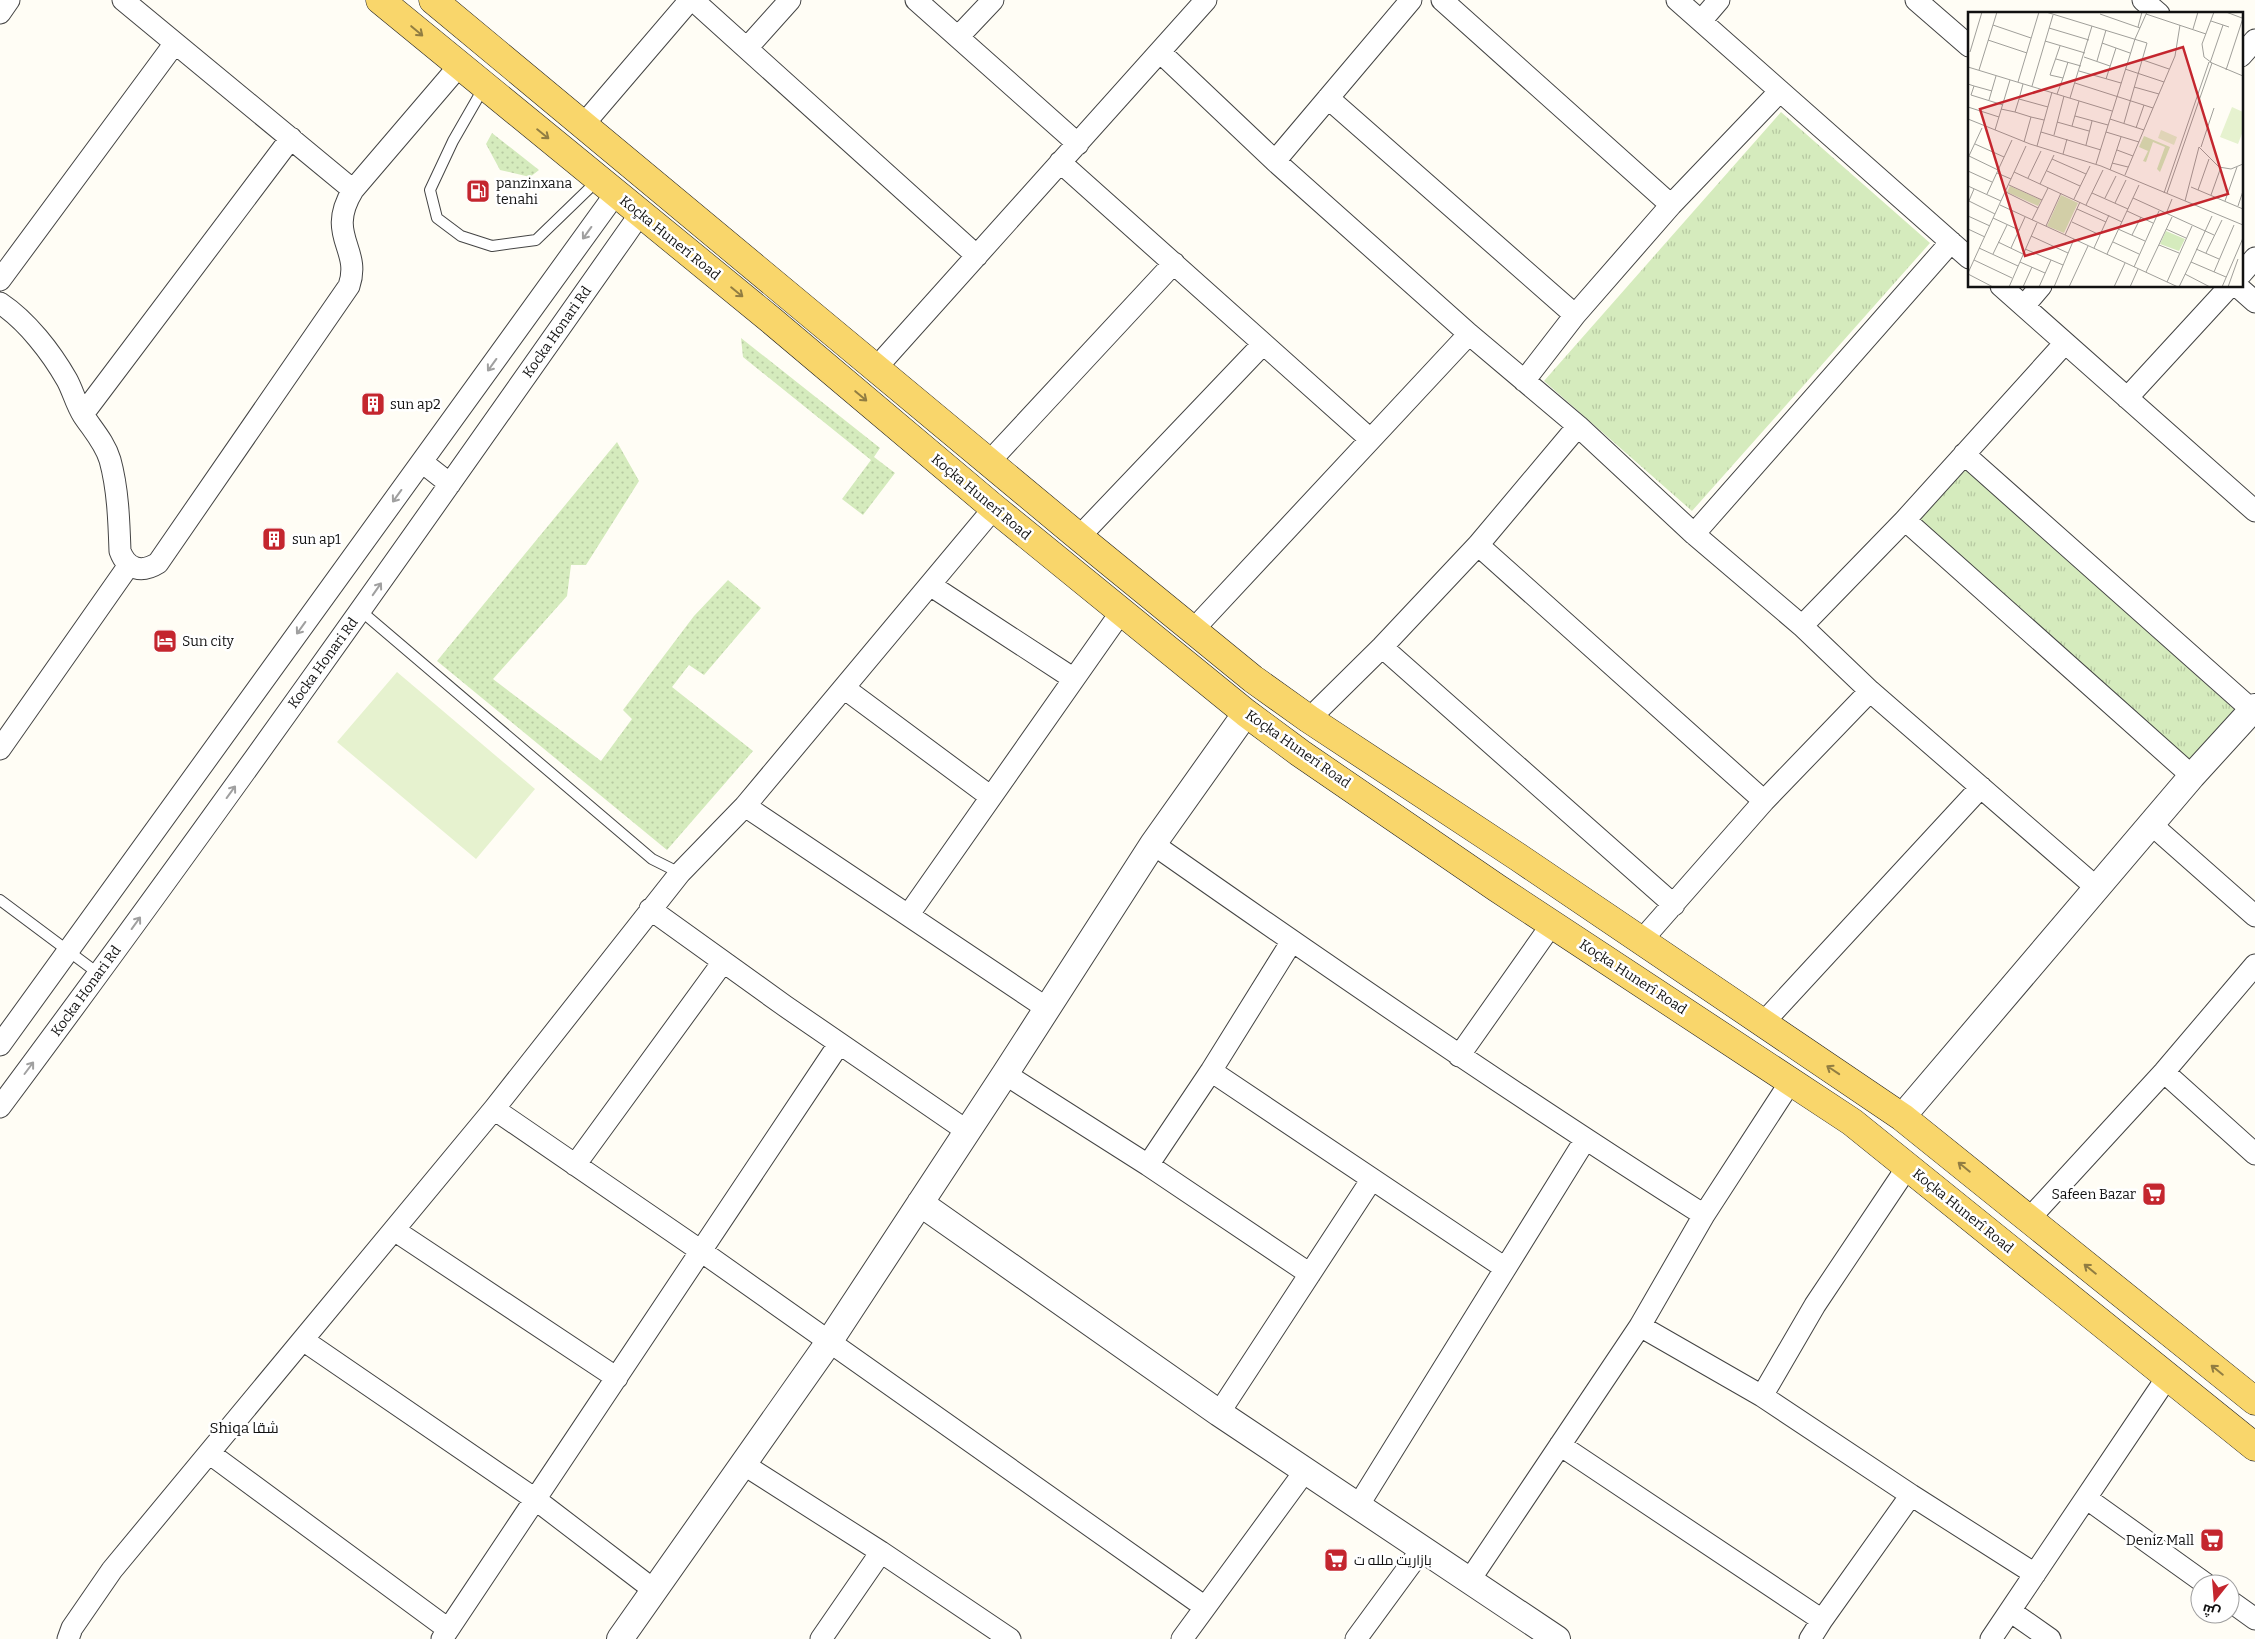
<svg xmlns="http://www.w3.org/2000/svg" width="2255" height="1639" font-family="Bitter,Cairo,serif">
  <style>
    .grass { fill: url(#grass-tufts) }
    .garden { fill: url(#garden-dots) }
    .pitch { fill: #e6f2cf }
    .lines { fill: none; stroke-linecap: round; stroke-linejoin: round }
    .service-casing { stroke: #444; stroke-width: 12 }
    .minor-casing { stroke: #444; stroke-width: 23 }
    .tertiary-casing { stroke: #444; stroke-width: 28 }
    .primary-casing { stroke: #222; stroke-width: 29 }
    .service { stroke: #fff; stroke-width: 10 }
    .minor { stroke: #fff; stroke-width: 21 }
    .tertiary { stroke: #fff; stroke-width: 26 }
    .primary { stroke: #f9d66b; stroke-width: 28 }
    .oneway { stroke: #917d42 }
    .oneway2 { stroke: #a0a0a0 }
    .labels { text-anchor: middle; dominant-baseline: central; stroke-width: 5; stroke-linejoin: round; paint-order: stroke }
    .poi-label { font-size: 14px; fill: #111; stroke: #fff; text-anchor: start }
    .street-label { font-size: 14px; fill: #111; stroke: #fff }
    .neighbourhood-label { font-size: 15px; fill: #111; stroke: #fff }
    .inset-road { fill: none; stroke: #a09f9a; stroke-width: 1 }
    .view { fill: #c4262e; fill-opacity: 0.15; stroke: #c4262e; stroke-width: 2.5 }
    .inset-edge { fill: none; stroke: #111; stroke-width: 2.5 }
  </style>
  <defs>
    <pattern id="grass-tufts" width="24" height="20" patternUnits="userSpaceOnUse" patternTransform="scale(1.25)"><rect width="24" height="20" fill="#d5ebbd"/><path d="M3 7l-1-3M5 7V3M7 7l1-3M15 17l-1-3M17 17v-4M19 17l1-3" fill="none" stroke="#b6c8a1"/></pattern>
    <pattern id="garden-dots" width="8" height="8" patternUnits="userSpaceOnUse" patternTransform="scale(1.25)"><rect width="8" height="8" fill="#d5ebbd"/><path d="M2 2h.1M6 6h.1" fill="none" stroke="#b6c8a1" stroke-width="1.8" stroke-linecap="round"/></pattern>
  </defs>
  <rect width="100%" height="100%" fill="#fffdf5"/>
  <!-- grass -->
  <path class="grass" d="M 1781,112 L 1930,243 L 1692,511 L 1544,381 Z
    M 1966,469 L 2236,711 L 2189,763 L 1919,521 Z"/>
  <!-- garden -->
  <path class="garden" d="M 492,133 L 539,170 L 530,177 L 500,170 L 486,144 Z
    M 741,338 L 880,448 L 874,457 L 895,473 L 863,515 L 842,499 L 871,460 L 743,357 Z
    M 617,442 L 639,481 L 586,565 L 571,565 L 567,596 L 493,679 L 601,761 L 632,719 L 623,710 L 694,616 L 728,580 L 761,608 L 704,675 L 689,665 L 672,687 L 753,751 L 667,850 L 437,661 Z"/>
  <!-- pitch -->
  <path class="pitch" d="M 397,672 L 535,789 L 476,859 L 337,742 Z"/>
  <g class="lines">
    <!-- service casing -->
    <g class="service-casing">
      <path id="service" d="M 484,87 L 453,141 L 430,190 L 437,218 L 461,236 L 492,246 L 536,240 L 598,180
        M 361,611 L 652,859 L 680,873
        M 0,900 L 99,974"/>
    </g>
    <!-- minor casing -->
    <g class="minor-casing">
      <path id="minor" d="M 123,0 L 353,190
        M 693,0 L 977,256
        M 916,0 L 1078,144
        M 1442,0 L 1671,205
        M 1677,0 L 1969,258
        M 1916,0 L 1969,46
        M 2143,0 L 2159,14
        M 0,13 L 9,0
        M 1701,21 L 1719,0
        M 958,37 L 993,0
        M 747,48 L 790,0
        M 1160,52 L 1275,161 L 1469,334 L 1578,426 L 1694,534 L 1802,626 L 1870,691 L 2098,889
        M 2241,56 L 2255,40
        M 1328,98 L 1575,315
        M 583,125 L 690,0
        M 1275,161 L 1411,0
        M 1060,162 L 1370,439
        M 2241,274 L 2255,258
        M 0,280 L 175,43
        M 2001,286 L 2255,511
        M 2237,286 L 2255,302
        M 0,303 C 27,321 51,352 67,380 C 73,391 76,404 83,415 C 93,430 105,443 110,460 C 118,489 119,522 120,551 C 127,570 142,573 158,563 L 349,286 C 362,248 325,236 353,190 L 459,66
        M 2024,306 L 2041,286
        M 876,368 L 1206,0
        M 1524,381 L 1575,315 L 1671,205 L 1780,91
        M 2127,398 L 2230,286
        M 83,414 L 291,138
        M 1964,454 L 2252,710
        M 422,462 L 450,484
        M 989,462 L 1174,263
        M 994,508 L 745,806 L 680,873 L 494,1109 L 701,1251 L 1205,1607
        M 1905,520 L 2192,776
        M 1694,534 L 1951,242
        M 1079,537 L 1263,344
        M 1478,545 L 1764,801
        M 930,585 L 1074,679
        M 1802,626 L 1905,520 L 2065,343
        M 1192,631 L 1469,334
        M 1382,647 L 1674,905
        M 844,688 L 991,797
        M 1309,719 L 1382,647 L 1478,545 L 1578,426
        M 0,749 L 129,565
        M 745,806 L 1048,1009
        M 2152,825 L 2255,916
        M 1153,844 C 1334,971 1517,1097 1704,1215
        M 650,909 L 785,1006 L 967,1131
        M 909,914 L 1121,612
        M 1641,941 L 1764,801 L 1870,691
        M 1763,1023 L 1981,787
        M 0,1045 L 616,193
        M 1459,1056 L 1552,924
        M 1211,1071 L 1505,1268
        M 2164,1072 L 2255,1154
        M 1005,1074 L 1148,1165 L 1310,1274
        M 0,1107 C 219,813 429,514 640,214
        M 575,1165 L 723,962
        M 1148,1165 L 1211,1071 L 1292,941
        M 2029,1219 L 2164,1072 L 2255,965
        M 394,1230 L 617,1378
        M 1640,1326 L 1762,1396 L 1815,1305 L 1908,1166
        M 303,1340 L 535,1499 L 654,1590
        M 1762,1396 L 1911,1495
        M 1219,1413 L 1372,1179
        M 1560,1445 L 1822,1620 L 1911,1495 L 2035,1574
        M 209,1453 L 448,1629
        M 743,1464 L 881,1552 L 1010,1639
        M 2086,1498 L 2206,1584
        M 1358,1506 L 1585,1140
        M 1469,1581 L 1640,1326 L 1704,1215 L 1791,1081
        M 2230,1601 L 2255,1619
        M 2010,1611 L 2050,1639
        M 68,1639 L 72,1628 L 112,1570 L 494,1109
        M 442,1639 L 839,1044
        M 821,1639 L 881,1552
        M 1182,1639 L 1305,1471
        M 1356,1639 L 1422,1549
        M 1810,1639 L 1822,1620
        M 1991,1639 L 2168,1376"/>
    </g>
    <!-- tertiary casing -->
    <g class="tertiary-casing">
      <path id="tertiary" d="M 1902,1117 L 2192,776 L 2255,707
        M 920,1203 L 1219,1413 L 1557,1639
        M 620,1639 L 829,1342 L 1005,1074 L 1153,844 L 1246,713"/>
    </g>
    <!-- primary casing -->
    <g class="primary-casing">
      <path id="primary" d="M 380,0 L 771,320 L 994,508 L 1246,713 L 1300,753 L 1497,888 L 1852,1122 L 2255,1447
        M 433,0 L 1079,537 L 1253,679 L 1309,719 L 1518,857 L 1902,1117 L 2255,1401"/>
    </g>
    <!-- service -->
    <use href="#service" class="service"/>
    <!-- minor -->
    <use href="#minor" class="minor"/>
    <!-- tertiary -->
    <use href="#tertiary" class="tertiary"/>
    <!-- primary -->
    <use href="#primary" class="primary"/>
  </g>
  <!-- one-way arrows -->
  <defs><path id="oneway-shaft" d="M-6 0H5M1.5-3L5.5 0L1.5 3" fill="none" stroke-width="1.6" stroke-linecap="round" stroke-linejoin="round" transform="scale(1.25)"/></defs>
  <g class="oneway">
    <use href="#oneway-shaft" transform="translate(417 31) rotate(40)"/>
    <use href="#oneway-shaft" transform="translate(543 134) rotate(39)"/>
    <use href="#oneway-shaft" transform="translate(737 292) rotate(39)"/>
    <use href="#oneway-shaft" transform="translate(861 396) rotate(40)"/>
    <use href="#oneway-shaft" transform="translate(1833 1070) rotate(-146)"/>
    <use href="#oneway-shaft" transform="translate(1964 1167) rotate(-141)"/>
    <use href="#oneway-shaft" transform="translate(2090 1269) rotate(-141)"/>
    <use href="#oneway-shaft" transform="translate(2217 1370) rotate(-141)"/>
  </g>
  <g class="oneway2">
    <use href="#oneway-shaft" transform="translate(587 233) rotate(126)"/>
    <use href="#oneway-shaft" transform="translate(492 365) rotate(126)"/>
    <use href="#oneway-shaft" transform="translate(397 496) rotate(126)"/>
    <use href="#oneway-shaft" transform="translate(377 589) rotate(-55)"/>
    <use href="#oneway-shaft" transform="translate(301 628) rotate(126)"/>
    <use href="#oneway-shaft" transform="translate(231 792) rotate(-54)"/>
    <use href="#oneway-shaft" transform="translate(136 923) rotate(-54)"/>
    <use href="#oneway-shaft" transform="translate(29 1068) rotate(-53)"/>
  </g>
  <!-- icons -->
  <defs>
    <g id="fuel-square" transform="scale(1.25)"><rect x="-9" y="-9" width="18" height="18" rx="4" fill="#c4262e" stroke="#fff"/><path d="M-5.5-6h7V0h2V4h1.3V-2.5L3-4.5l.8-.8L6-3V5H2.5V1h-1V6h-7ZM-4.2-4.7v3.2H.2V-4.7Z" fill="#fff"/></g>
    <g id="building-square" transform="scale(1.25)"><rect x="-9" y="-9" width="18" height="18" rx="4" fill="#c4262e" stroke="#fff"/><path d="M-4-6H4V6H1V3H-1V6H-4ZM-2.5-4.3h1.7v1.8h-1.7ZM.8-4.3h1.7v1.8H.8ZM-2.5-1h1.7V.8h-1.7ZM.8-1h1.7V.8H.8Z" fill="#fff"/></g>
    <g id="hotel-square" transform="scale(1.25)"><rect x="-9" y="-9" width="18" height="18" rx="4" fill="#c4262e" stroke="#fff"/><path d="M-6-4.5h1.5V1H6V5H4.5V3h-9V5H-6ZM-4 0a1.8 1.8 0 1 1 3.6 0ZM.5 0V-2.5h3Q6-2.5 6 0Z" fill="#fff"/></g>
    <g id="supermarket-square" transform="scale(1.25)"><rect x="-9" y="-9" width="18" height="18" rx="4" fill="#c4262e" stroke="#fff"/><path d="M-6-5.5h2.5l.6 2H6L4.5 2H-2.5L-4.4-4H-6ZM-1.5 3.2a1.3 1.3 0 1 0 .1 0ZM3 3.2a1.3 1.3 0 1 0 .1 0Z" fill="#fff"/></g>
  </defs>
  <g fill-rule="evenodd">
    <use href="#fuel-square" x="478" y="191"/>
    <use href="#building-square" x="373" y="404"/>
    <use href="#building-square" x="274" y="539"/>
    <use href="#hotel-square" x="165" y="641"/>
    <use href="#supermarket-square" x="2154" y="1194"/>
    <use href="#supermarket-square" x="2212" y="1540"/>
    <use href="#supermarket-square" x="1336" y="1560"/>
  </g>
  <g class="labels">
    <!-- poi labels -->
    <g class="poi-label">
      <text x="496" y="183">panzinxana<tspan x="496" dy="16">tenahi</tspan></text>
      <text x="390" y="404">sun ap2</text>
      <text x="292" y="539">sun ap1</text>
      <text x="182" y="641">Sun city</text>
      <text x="2136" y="1194" text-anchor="end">Safeen Bazar</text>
      <text x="2194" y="1540" text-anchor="end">Deniz Mall</text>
      <text x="1354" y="1560">بازاريت ملله ت</text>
    </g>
    <!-- street labels -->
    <g class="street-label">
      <text transform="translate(670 238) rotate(39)">Koçka Hunerî Road</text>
      <text transform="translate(557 332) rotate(-55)">Kocka Honari Rd</text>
      <text transform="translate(981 497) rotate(40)">Koçka Hunerî Road</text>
      <text transform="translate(323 663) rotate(-54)">Kocka Honari Rd</text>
      <text transform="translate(1298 749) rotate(35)">Koçka Hunerî Road</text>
      <text transform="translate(1633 977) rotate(33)">Koçka Hunerî Road</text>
      <text transform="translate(86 991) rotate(-54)">Kocka Honari Rd</text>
      <text transform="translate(1963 1211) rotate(39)">Koçka Hunerî Road</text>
    </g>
    <!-- neighbourhood labels -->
    <g class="neighbourhood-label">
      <text x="244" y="1428">Shiqa شقا</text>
    </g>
  </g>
  <!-- overview -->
  <g transform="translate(1968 12)">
    <rect width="275" height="275" fill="#fffdf5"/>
    <path d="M 42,174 L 73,188 L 70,194 L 39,180 ZM 93,183 L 110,191 L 96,221 L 79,214 ZM 198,219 L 217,227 L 211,239 L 192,232 Z" fill="#d5ebbd"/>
    <path d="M 176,124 L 202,135 L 192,160 L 189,157 L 197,135 L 185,130 L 178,150 L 175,149 L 180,139 L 171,135 Z" fill="#d5ebbd"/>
    <path d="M 264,95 L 275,100 L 275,119 L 270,132 L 252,125 ZM 193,118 L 209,125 L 206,133 L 190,126 Z" fill="#e6f2cf"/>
    <path class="inset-road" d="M 78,0 L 179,31 L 156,111M 246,0 L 234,32 L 236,45 L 244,51 L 275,64M 258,0 L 274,6 L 275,2M 132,2 L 172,16M 178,2 L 238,22M 243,9 L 261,15M 25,13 L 63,26M 170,15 L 174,0M 81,16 L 121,28M 225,17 L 230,0M 20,28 L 59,41M 77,29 L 117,41M 134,31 L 162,41M 2,40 L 14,0M 116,45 L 142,54M 88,47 L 113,54M 175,48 L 201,57M 129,49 L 138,18M 242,51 L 255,13M 0,55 L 144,99M 157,57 L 196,70M 11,58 L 29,0M 258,58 L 275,6M 111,59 L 153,71M 95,66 L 100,50M 138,67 L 148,36M 50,70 L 71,0M 107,71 L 185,96 L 157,163M 0,72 L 6,74 L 3,83 L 35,93M 6,74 L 24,79M 64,74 L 85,3M 166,75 L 191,82M 89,82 L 95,66 L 82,63 L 92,34M 102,86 L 124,14M 51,87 L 55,72M 21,88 L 28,64M 0,95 L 31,105M 185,96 L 207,44 L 212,13M 33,97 L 47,100 L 51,87 L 80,95M 47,100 L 63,105M 107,104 L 140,113M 0,107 L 62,132 L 133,154 L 275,213M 142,107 L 176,118M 89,110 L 121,119M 104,114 L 111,89M 168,116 L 176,93M 27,118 L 42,68M 73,120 L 133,138M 138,120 L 171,130M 86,123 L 96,84M 56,130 L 63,105 L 76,108M 7,132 L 36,145M 118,133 L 124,109M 69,134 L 84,80M 233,135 L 246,96M 149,138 L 165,144M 95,142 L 99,127M 1,144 L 30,158M 0,146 L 14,116M 84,147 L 118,162M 144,151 L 160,155M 128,152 L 167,27 L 179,0M 142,158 L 153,125M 0,159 L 24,170M 79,159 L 112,174M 46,160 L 154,210M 29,161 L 43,167M 60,166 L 73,139M 72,172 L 86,143M 41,173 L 74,188M 0,174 L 33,189M 223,175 L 275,197M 230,178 L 241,147M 38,180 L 70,196M 124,181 L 160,197M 196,181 L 241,50M 199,181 L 244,51M 19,182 L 44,128M 243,183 L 253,155M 137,186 L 148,164M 165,186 L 246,223M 106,187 L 122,154M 1,189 L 27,202M 217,189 L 231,135 L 251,155 L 263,157 L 275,152M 257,189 L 269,155M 0,191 L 6,177M 147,191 L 158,168M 32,193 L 210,275M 118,193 L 135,158M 270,194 L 275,179M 109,197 L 138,210M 159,199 L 185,211M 198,202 L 204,187M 0,204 L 22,214M 25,206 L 51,218M 64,208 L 80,176M 104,210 L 132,223M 78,214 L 93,181M 0,217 L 17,225M 150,217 L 177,229M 198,217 L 218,226M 97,223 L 112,190M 164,223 L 173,205M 63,224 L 100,241M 30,230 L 55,242M 145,230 L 171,242M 191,233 L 211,241M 11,236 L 50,254M 43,236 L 57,205M 126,236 L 141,203M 57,237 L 95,253M 228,237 L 251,247M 238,241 L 254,208M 25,242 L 39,213M 139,242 L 171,173M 6,248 L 44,266M 52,250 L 77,261M 223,250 L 244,204M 166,255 L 191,199M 178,260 L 204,205M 246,260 L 266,213M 0,261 L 58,134M 0,262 L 25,275M 217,262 L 242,275M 199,270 L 224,214M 41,275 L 69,211M 55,275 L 64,255M 71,275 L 83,248M 86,275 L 106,227M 101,275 L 120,234M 146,275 L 157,251M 162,275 L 170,257M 211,275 L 223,250 L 258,265M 254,275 L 275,226M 260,275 L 270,247"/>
    <path class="view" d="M 215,35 L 260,182 L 57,244 L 12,97 Z"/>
    <rect width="275" height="275" class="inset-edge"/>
  </g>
  <!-- north arrow -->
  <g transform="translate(2215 1599) rotate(197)"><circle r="24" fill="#ffffff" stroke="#a0a0a0"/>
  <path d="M0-4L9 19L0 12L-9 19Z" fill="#c4262e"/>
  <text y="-8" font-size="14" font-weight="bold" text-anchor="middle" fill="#111111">ش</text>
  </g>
</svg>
